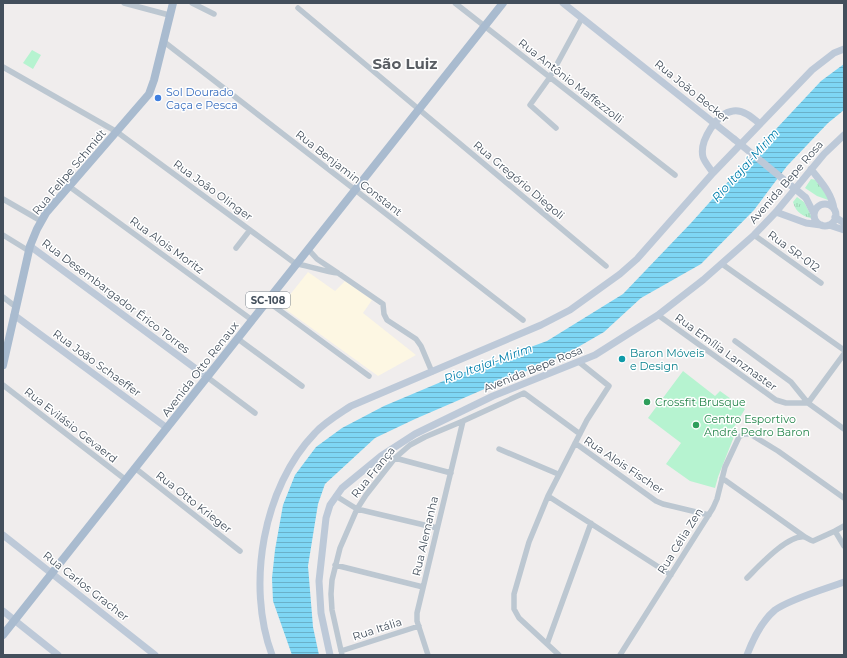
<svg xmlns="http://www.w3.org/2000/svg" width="847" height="658" font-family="Montserrat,sans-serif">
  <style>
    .commercial { fill: #fdf7e3 }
    .grass { fill: url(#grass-tufts) }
    .park { fill: #b6f3d0 }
    .water { fill: url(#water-rules) }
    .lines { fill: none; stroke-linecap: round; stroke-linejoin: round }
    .street { stroke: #bcc7d1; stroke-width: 5.5 }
    .secondary { stroke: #bdc9d8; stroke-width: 7 }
    .primary { stroke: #a9bbcf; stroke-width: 8 }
    .secondary-bridge { stroke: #bdc9d8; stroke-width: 7 }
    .shop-dot { fill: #3f7fe0; stroke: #fff; stroke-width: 1.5 }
    .culture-dot { fill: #0f9aa8; stroke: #fff; stroke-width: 1.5 }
    .leisure-dot { fill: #2e9e5b; stroke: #fff; stroke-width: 1.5 }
    .labels { text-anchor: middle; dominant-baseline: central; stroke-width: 3; stroke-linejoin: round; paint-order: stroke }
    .shield { fill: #fff; stroke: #7b848d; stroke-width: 1 }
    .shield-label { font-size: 10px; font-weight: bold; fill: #434f5c }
    .street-label { font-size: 11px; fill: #434f5c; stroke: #fff }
    .shop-label { font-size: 11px; fill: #366cbe; stroke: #fff; text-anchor: start }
    .culture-label { font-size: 11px; fill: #0d838f; stroke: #fff; text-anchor: start }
    .leisure-label { font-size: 11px; fill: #27864d; stroke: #fff; text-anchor: start }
    .water-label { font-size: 12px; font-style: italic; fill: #017eab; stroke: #fff }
    .district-label { font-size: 15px; font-weight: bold; fill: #595d63; stroke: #fff }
  </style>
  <defs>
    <pattern id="grass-tufts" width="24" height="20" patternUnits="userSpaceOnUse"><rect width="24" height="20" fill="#b6f3d0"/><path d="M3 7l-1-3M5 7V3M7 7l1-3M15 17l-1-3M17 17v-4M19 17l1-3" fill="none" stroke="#9ed2b5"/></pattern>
    <pattern id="water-rules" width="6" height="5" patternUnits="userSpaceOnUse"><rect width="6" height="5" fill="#7ed6f4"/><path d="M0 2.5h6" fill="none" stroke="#69b0c9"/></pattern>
  </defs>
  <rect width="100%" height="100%" fill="#f0eded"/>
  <!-- commercial -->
  <path class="commercial" d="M 308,272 L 335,291 L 345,281 L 372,300 L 363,313 L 416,355 L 378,376 L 281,306 Z"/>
  <!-- grass -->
  <path class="grass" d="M 811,179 L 816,180 L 831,201 L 817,196 L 805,188 Z
    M 797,197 L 804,202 L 813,219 C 803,216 796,213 793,202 Z"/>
  <!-- park -->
  <path class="park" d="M 32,50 L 41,55 L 33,69 L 23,63 Z
    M 683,371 L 715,396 L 720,391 L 745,409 L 731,432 L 735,434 L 718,477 L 715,488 L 690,481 L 666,464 L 681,443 L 648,418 Z"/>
  <!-- water -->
  <path class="water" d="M 844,64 L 844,110 L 828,123 L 787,166 L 754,210 L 701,264 L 641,298 L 604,332 L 566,354 L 415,419 L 375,438 L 325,484 L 318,504 L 308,566 L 313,627 L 319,655 L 292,655 L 273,601 L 272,578 L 275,550 L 283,505 L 295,475 L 316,447 L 342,428 L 384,406 L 479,366 L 547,341 L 623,294 L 691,223 L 762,144 L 821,81 Z"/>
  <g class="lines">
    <!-- street -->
    <path class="street" d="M 124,3 L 169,15
      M 192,3 L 214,14
      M 455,3 L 675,175
      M 298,8 L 606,266
      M 163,41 L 523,320
      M 3,67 L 117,132 L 296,264 C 311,266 324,272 338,273
      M 556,128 L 530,105 L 550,77 L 582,18
      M 70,187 L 252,320
      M 3,199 L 41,221
      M 3,235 L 29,251
      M 754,235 L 821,283
      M 236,248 L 250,230
      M 308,249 L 317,259 L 338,273 L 383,304 L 384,314 L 387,320 L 416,339 L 421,346 L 432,372
      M 722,264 L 844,350
      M 3,297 L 16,307
      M 267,301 L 369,376
      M 658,315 L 776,400 L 786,403 L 808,403
      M 238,339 L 302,386
      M 735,341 L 791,382 L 808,403 L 844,429
      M 207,377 L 255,413
      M 3,385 L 126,480
      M 808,403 L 844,354
      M 575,443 L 656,501 L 663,504 L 709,515
      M 499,449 L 558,474
      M 395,458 L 451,473
      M 135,468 L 240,551
      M 722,478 L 805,537
      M 336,496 L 357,509 L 437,528
      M 548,496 L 671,575
      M 844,526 L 835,531 L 844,546
      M 335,565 L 423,587
      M 747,578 C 759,566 788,534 805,537 C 807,538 810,540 813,541 L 835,531
      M 547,644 L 591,523
      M 341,651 L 419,626
      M 342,655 L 332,610 L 331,594 L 332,580 L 340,548 L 357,509 L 366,495 L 395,458 L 410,445 L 425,437 L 463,421 L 524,393 L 580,434
      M 428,655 L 417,621 L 417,613 L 463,421
      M 559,655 L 519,618 L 514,609 L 514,594 L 529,542 L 548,496 L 587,420 L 609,386 L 579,362
      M 620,655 L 713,508 L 717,499 L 725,467 L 739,437 L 744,434 L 750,434 L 778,451 L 844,498"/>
    <!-- secondary -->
    <path class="secondary" d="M 563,3 L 734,139
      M 811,169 C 820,181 832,193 834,209
      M 713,173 C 710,168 705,163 703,157 C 699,141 717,113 733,111 C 743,109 753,118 760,124
      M 806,198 L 814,214
      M814 215a11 11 0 1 1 22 0a11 11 0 1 1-22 0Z
      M 776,212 L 806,223 L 821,225
      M 835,217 L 844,223
      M 829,225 L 844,230
      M 30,246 L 207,377
      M 14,315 L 167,428
      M 3,535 L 155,655
      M 3,611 L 58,655
      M 272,655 C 246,585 263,487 315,433 C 325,422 339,414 351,406 L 541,325 L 570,310 L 620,274 L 637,259 L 713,173 L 812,70 L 834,53 L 844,49
      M 330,655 L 321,613 L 319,581 L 326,518 L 330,505 L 342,488 L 381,456 L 415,434 L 493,396 L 595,355 L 658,315 L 703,280 L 754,235 L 776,212 L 824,154 L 844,135
      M 747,655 C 753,639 762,621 775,610 C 790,599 825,589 844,582"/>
    <!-- primary -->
    <path class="primary" d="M 3,365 L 30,246 L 37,229 L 46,213 L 149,94 L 154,80 L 173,3
      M 3,635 L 503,3"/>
    <!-- secondary-bridge -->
    <path class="secondary-bridge" d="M 734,139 L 805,197"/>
  </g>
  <!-- markers -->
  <circle class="shop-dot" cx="158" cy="98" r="4"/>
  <circle class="culture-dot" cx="622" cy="359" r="4"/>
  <g class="leisure-dot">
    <circle cx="647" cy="402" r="4"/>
    <circle cx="696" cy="425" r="4"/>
  </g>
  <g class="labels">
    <!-- shield labels -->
    <rect class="shield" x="246" y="292" width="44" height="16" rx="3"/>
    <g class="shield-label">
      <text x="268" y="300">SC-108</text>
    </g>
    <!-- street labels -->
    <g class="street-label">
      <text transform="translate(571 81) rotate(38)">Rua Antônio Maffezzolli</text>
      <text transform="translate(692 91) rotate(39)">Rua João Becker</text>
      <text transform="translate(69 172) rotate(-50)">Rua Felipe Schmidt</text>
      <text transform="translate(349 173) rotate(38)">Rua Benjamin Constant</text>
      <text transform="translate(519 180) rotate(40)">Rua Gregório Diegoli</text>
      <text transform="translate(786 182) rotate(-49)">Avenida Bepe Rosa</text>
      <text transform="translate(213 190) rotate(36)">Rua João Olinger</text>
      <text transform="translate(167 245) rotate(36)">Rua Alois Moritz</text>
      <text transform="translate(794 251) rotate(36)">Rua SR-012</text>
      <text transform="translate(116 296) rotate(37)">Rua Desembargador Érico Torres</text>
      <text transform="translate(726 352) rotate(36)">Rua Emília Lanznaster</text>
      <text transform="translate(97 363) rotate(36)">Rua João Schaeffer</text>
      <text transform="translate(200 369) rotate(-52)">Avenida Otto Renaux</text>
      <text transform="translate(533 369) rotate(-22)">Avenida Bepe Rosa</text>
      <text transform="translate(71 425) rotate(38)">Rua Evilásio Gevaerd</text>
      <text transform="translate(624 465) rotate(34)">Rua Alois Fischer</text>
      <text transform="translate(373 472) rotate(-51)">Rua França</text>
      <text transform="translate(194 502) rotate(38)">Rua Otto Krieger</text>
      <text transform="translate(425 536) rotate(-77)">Rua Alemanha</text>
      <text transform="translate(680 541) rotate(-58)">Rua Célia Zen</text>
      <text transform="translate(86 586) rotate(38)">Rua Carlos Gracher</text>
      <text transform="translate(377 629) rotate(-18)">Rua Itália</text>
    </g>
    <!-- shop labels -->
    <g class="shop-label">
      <text x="166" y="92">Sol Dourado<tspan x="166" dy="13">Caça e Pesca</tspan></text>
    </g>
    <!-- culture labels -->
    <g class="culture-label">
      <text x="630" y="353">Baron Móveis<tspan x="630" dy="13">e Design</tspan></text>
    </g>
    <!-- leisure labels -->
    <g class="leisure-label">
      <text x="655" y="402">Crossfit Brusque</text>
      <text x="704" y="419">Centro Esportivo<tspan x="704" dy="13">André Pedro Baron</tspan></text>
    </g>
    <!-- water labels -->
    <g class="water-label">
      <text transform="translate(745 165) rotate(-48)">Rio Itajaí-Mirim</text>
      <text transform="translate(488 363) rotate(-20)">Rio Itajaí-Mirim</text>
    </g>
    <!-- district labels -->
    <g class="district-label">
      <text x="405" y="63">São Luiz</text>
    </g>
  </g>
  <!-- border -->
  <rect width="847" height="658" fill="none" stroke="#434f5c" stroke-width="8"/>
</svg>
